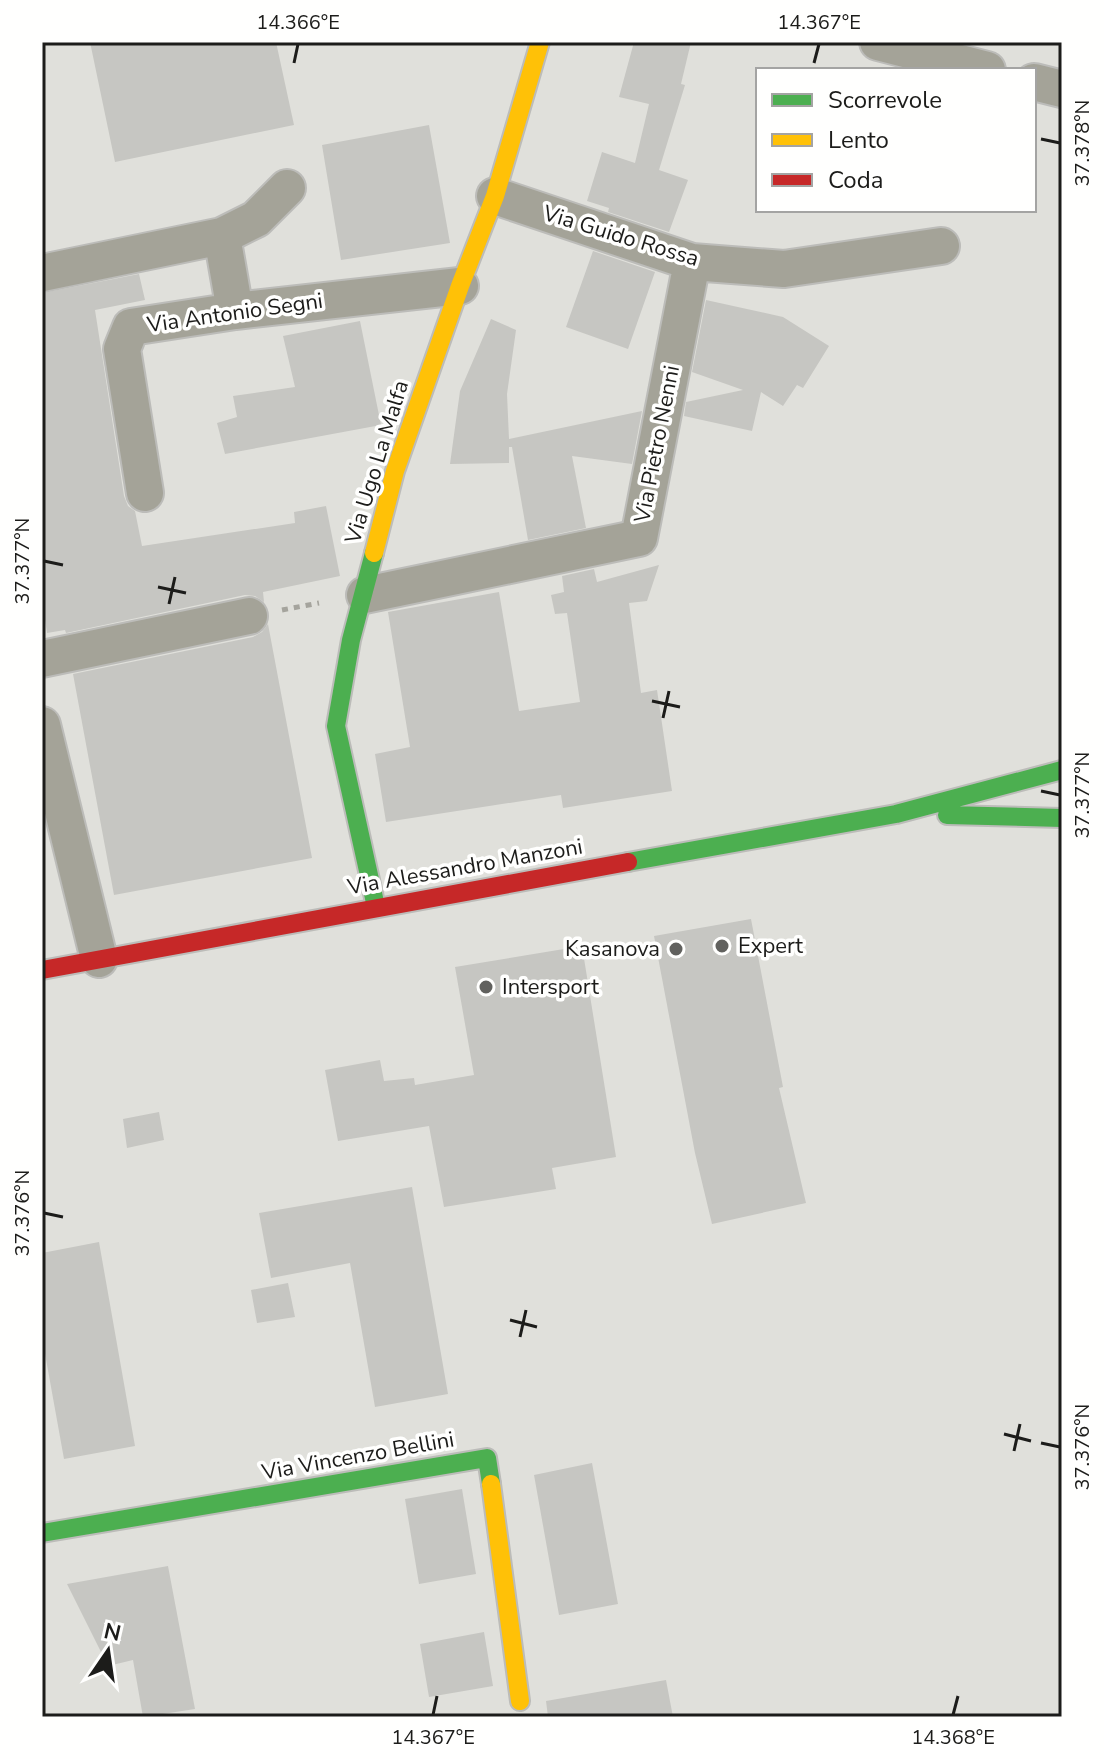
<svg xmlns="http://www.w3.org/2000/svg" width="1104" height="1759" font-family="'Nunito Sans',sans-serif">
  <style>
    .building { fill: #c6c6c2 }
    .lines { fill: none; stroke-linecap: round; stroke-linejoin: round }
    .street-casing { stroke: #bcbcb9; stroke-width: 40 }
    .fast-casing { stroke: #bcbcb9; stroke-width: 22 }
    .slow-casing { stroke: #bcbcb9; stroke-width: 22 }
    .jam-casing { stroke: #bcbcb9; stroke-width: 22 }
    .path { stroke: #a5a49d; stroke-width: 5; stroke-dasharray: 6 6; stroke-linecap: butt }
    .street { stroke: #a4a398; stroke-width: 36 }
    .fast { stroke: #4caf50; stroke-width: 18 }
    .slow { stroke: #ffc107; stroke-width: 18 }
    .jam { stroke: #c62828; stroke-width: 18 }
    .ticks { fill: none; stroke: #1c1c1a; stroke-width: 3 }
    .poi-dot { fill: #61615e; stroke: #fffffe; stroke-width: 3 }
    .labels { text-anchor: middle; dominant-baseline: central; stroke-width: 7; stroke-linejoin: round; paint-order: stroke }
    .street-label { font-size: 22px; fill: #1c1c1a; stroke: #fffffe }
    .poi-label { font-size: 22px; fill: #1c1c1a; stroke: #fffffe; text-anchor: start }
    .neatline { fill: none; stroke: #1c1c1a; stroke-width: 3 }
    .ticks-label { font-size: 20px; text-anchor: middle; fill: #1c1c1a }
  </style>
  <rect width="100%" height="100%" fill="#e0e0db"/>
  <!-- building -->
  <path class="building" d="M 90,42 L 276,42 L 294,125 L 115,162 Z
    M 634,42 L 691,42 L 681,84 L 685,85 L 659,170 L 688,180 L 669,232 L 608,212 L 609,208 L 587,201 L 602,152 L 635,163 L 649,104 L 619,97 Z
    M 429,125 L 450,243 L 341,260 L 322,145 Z
    M 593,251 L 655,272 L 628,349 L 566,327 Z
    M 139,274 L 145,300 L 95,310 L 124,496 L 128,506 L 135,511 L 142,546 L 295,523 L 294,512 L 326,506 L 340,576 L 263,592 L 264,602 L 255,596 L 245,595 L 66,633 L 65,630 L 47,633 L 42,599 L 42,293 Z
    M 706,300 L 783,317 L 829,346 L 803,388 L 797,385 L 783,406 L 761,392 L 752,431 L 684,416 L 686,402 L 743,390 L 692,372 Z
    M 491,319 L 516,330 L 507,394 L 509,439 L 642,411 L 632,464 L 572,456 L 586,528 L 528,540 L 512,447 L 509,447 L 509,463 L 450,464 L 460,391 Z
    M 360,321 L 381,425 L 225,454 L 217,423 L 237,417 L 233,396 L 295,387 L 283,336 Z
    M 659,565 L 647,601 L 629,603 L 641,693 L 657,690 L 672,791 L 563,808 L 561,795 L 386,822 L 375,754 L 410,747 L 388,612 L 499,592 L 519,711 L 580,702 L 567,613 L 555,614 L 551,595 L 564,592 L 562,576 L 594,569 L 597,582 Z
    M 268,624 L 312,858 L 114,895 L 73,674 L 253,637 L 262,632 Z
    M 751,919 L 783,1087 L 779,1088 L 806,1203 L 712,1224 L 695,1153 L 654,936 Z
    M 582,946 L 616,1157 L 552,1168 L 556,1189 L 444,1207 L 429,1126 L 338,1141 L 325,1070 L 380,1060 L 384,1081 L 414,1078 L 415,1085 L 474,1075 L 455,967 Z
    M 159,1112 L 164,1140 L 127,1148 L 123,1119 Z
    M 412,1187 L 448,1394 L 375,1407 L 350,1263 L 271,1278 L 259,1213 Z
    M 99,1242 L 135,1446 L 64,1459 L 42,1337 L 42,1253 Z
    M 288,1283 L 295,1317 L 257,1323 L 251,1290 Z
    M 592,1463 L 618,1604 L 559,1615 L 534,1475 Z
    M 462,1489 L 476,1574 L 419,1584 L 405,1499 Z
    M 168,1566 L 195,1709 L 143,1717 L 133,1660 L 108,1666 L 67,1584 Z
    M 484,1632 L 493,1686 L 429,1697 L 420,1644 Z
    M 666,1680 L 673,1717 L 548,1717 L 546,1701 Z"/>
  <g class="lines">
    <!-- street casing -->
    <g class="street-casing">
      <path id="street" d="M 878,42 L 987,70
        M 1034,82 L 1062,89
        M 495,196 L 692,262 L 784,269 L 941,246
        M 222,236 L 235,311
        M 42,273 L 222,236 L 256,219 L 287,188
        M 145,493 L 122,349 L 131,327 L 235,311 L 460,286
        M 365,595 L 639,538 L 692,262
        M 42,659 L 249,616
        M 42,725 L 99,959"/>
    </g>
    <!-- fast casing -->
    <g class="fast-casing">
      <path id="fast" d="M 374,553 L 351,640 L 336,726 L 376,907
        M 947,815 L 1062,818
        M 628,862 L 896,814 L 1062,770
        M 42,1533 L 487,1458 L 491,1484"/>
    </g>
    <!-- slow casing -->
    <g class="slow-casing">
      <path id="slow" d="M 374,553 L 395,471 L 460,286 L 495,196 L 540,42
        M 491,1484 L 520,1701"/>
    </g>
    <!-- jam casing -->
    <g class="jam-casing">
      <path id="jam" d="M 42,970 L 628,862"/>
    </g>
    <!-- path -->
    <path class="path" d="M 282,610 L 319,603"/>
    <!-- street -->
    <use href="#street" class="street"/>
    <!-- fast -->
    <use href="#fast" class="fast"/>
    <!-- slow -->
    <use href="#slow" class="slow"/>
    <!-- jam -->
    <use href="#jam" class="jam"/>
  </g>
  <!-- ticks -->
  <path class="ticks" d="M 294,63 L 298,44M 814,63 L 819,44M 1041,139 L 1060,143M 44,561 L 63,565M 158,587 L 186,593M 169,604 L 175,577M 652,701 L 680,707M 663,718 L 669,691M 1041,791 L 1060,795M 44,1213 L 63,1217M 510,1320 L 537,1327M 520,1337 L 526,1310M 1004,1434 L 1031,1441M 1041,1443 L 1060,1447M 1014,1451 L 1020,1424M 433,1715 L 437,1696M 953,1715 L 958,1696"/>
  <!-- markers -->
  <g class="poi-dot">
    <circle cx="722" cy="946" r="8"/>
    <circle cx="676" cy="949" r="8"/>
    <circle cx="486" cy="987" r="8"/>
  </g>
  <g class="labels">
    <!-- street labels -->
    <g class="street-label">
      <text transform="translate(621 236) rotate(17)">Via Guido Rossa</text>
      <text transform="translate(235 313) rotate(-8)">Via Antonio Segni</text>
      <text transform="translate(657 444) rotate(-79)">Via Pietro Nenni</text>
      <text transform="translate(377 462) rotate(-73)">Via Ugo La Malfa</text>
      <text transform="translate(465 867) rotate(-10)">Via Alessandro Manzoni</text>
      <text transform="translate(358 1456) rotate(-10)">Via Vincenzo Bellini</text>
    </g>
    <!-- poi labels -->
    <g class="poi-label">
      <text x="738" y="946">Expert</text>
      <text x="660" y="949" text-anchor="end">Kasanova</text>
      <text x="502" y="987">Intersport</text>
    </g>
  </g>
  <!-- border -->
  <rect width="1104" height="1759" fill="none" stroke="#fffffe" stroke-width="88"/>
  <!-- legend -->
  <rect x="756" y="68" width="280" height="144" fill="#fffffe" stroke="#a4a4a3" stroke-width="2"/>
  <rect x="772" y="94" width="40" height="12" fill="#4caf50" stroke="#a4a4a3" stroke-width="2"/>
  <text x="828" y="108" font-size="24" fill="#1c1c1a">Scorrevole</text>
  <rect x="772" y="134" width="40" height="12" fill="#ffc107" stroke="#a4a4a3" stroke-width="2"/>
  <text x="828" y="148" font-size="24" fill="#1c1c1a">Lento</text>
  <rect x="772" y="174" width="40" height="12" fill="#c62828" stroke="#a4a4a3" stroke-width="2"/>
  <text x="828" y="188" font-size="24" fill="#1c1c1a">Coda</text>
  <!-- north arrow -->
  <g transform="translate(108 1651) rotate(13)" stroke="#fffffe" stroke-width="6" paint-order="stroke">
  <path d="M0-6L14 30L0 20L-14 30Z" fill="#1c1c1a"/>
  <text y="-12" font-size="22" font-weight="bold" text-anchor="middle" fill="#1c1c1a">N</text>
  </g>
  <rect x="44" y="44" width="1016" height="1671" class="neatline"/>
  <g class="ticks-label">
    <text x="298" y="29">14.366°E</text>
    <text x="819" y="29">14.367°E</text>
    <text transform="translate(1082 143) rotate(-90)" y="7">37.378°N</text>
    <text transform="translate(22 561) rotate(-90)" y="7">37.377°N</text>
    <text transform="translate(1082 795) rotate(-90)" y="7">37.377°N</text>
    <text transform="translate(22 1213) rotate(-90)" y="7">37.376°N</text>
    <text transform="translate(1082 1447) rotate(-90)" y="7">37.376°N</text>
    <text x="433" y="1744">14.367°E</text>
    <text x="953" y="1744">14.368°E</text>
  </g>
</svg>
